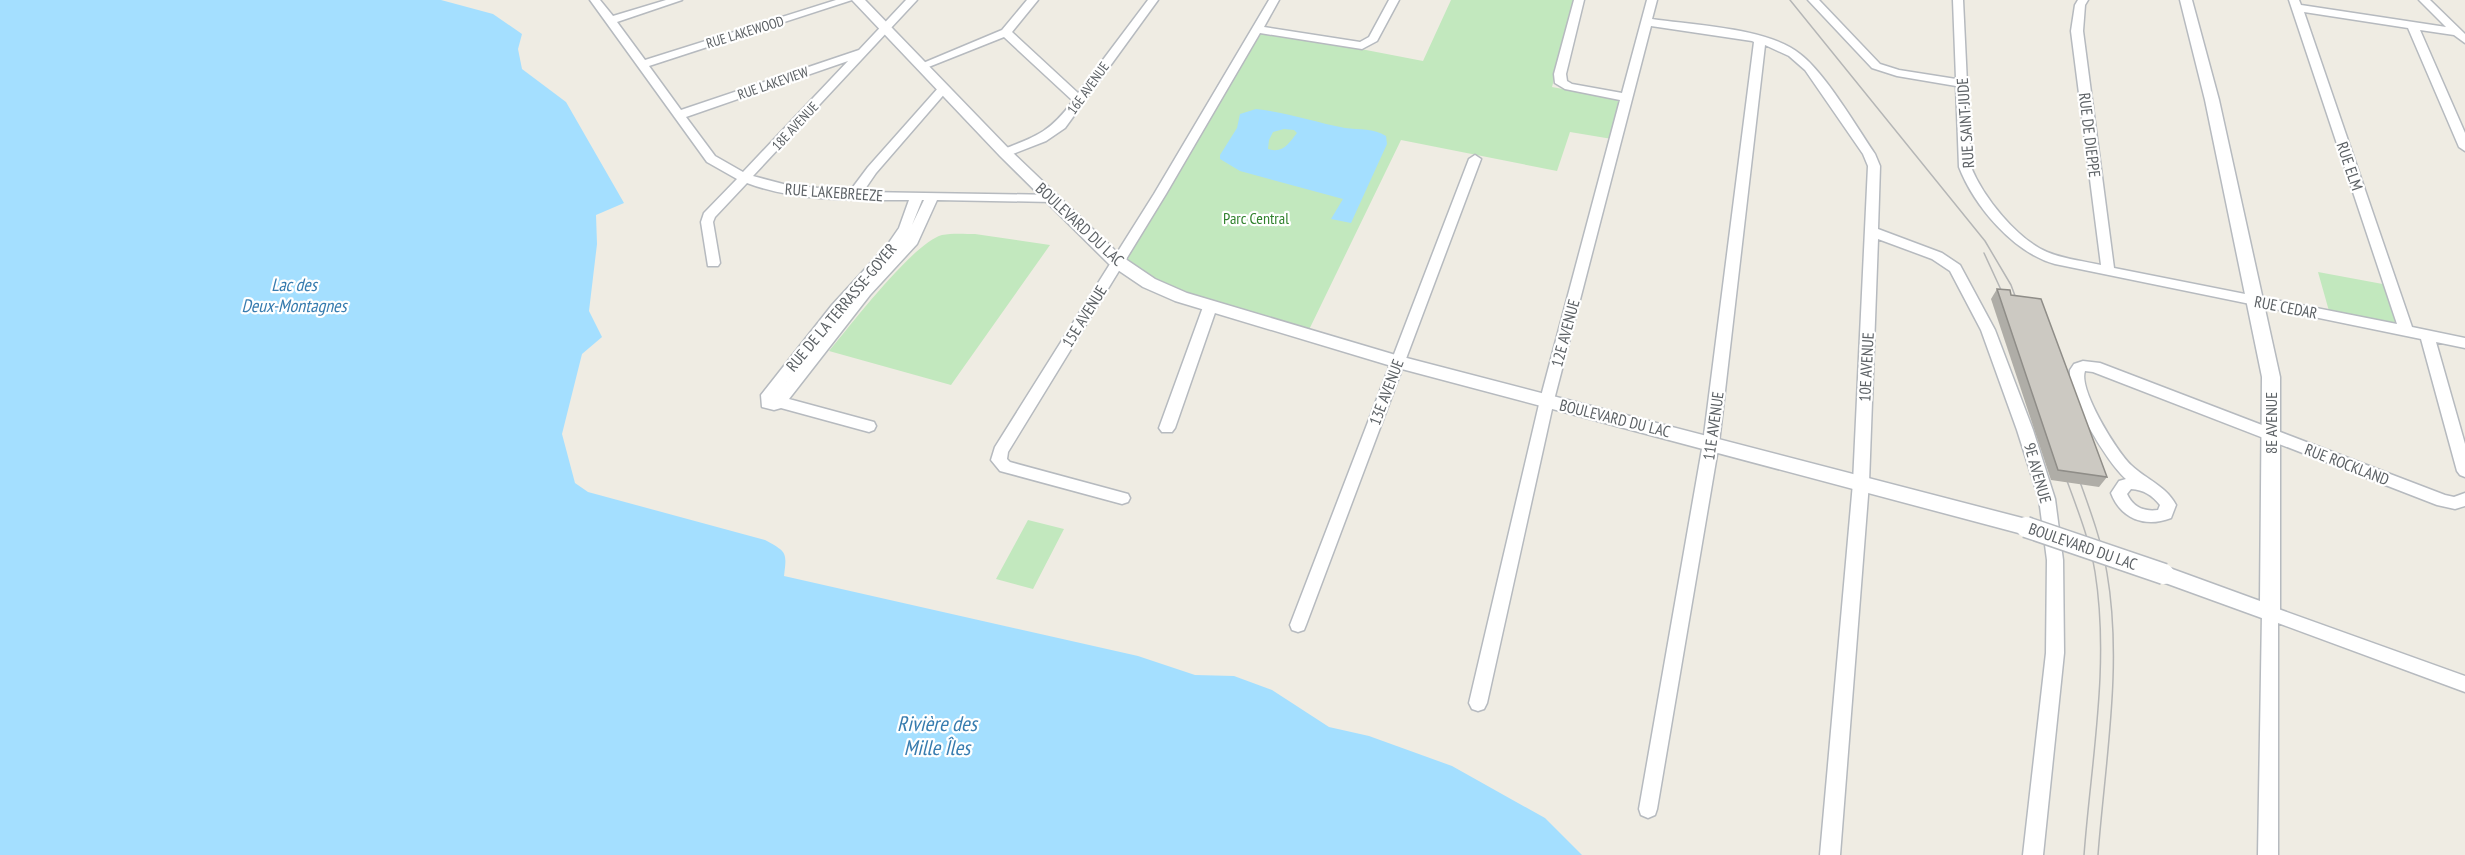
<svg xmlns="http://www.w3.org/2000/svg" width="2465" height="855" font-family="'PT Sans Narrow',sans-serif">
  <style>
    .green { fill: #c2e8be }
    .water { fill: #a4dfff; fill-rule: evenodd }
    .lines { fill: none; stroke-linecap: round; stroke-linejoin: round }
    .minor-casing { stroke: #b6babf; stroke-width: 3 }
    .tertiary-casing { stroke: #b6babf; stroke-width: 3 }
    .minor { fill: #fff; fill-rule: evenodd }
    .tertiary { fill: #fff; fill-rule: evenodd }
    .tram { stroke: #b5b6b6; stroke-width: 1.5 }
    .tertiary-bridge-casing { stroke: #b6babf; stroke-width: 23; stroke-linecap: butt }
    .tertiary-bridge { stroke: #fff; stroke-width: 20 }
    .wall { fill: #afada7 }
    .building { fill: #ccc9c2; stroke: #8f8d88; stroke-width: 1.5 }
    .labels { text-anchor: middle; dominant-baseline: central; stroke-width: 4.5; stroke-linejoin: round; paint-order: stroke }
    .far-street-label { font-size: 14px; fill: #5c6165; stroke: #fff }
    .street-label { font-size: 16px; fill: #5c6165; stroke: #fff }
    .park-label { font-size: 16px; fill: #31822e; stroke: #fff }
    .water-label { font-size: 18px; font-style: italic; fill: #377caf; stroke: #fff }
    .near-water-label { font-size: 21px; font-style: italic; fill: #377caf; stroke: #fff }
  </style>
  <rect width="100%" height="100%" fill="#efece3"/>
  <!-- green -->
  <path class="green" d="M 1451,0 L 1574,0 L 1552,87 L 1622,100 L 1612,139 L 1570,132 L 1557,171 L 1401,140 L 1306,336 L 1181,297 L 1118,265 L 1257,29 L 1423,61 Z
    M 975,234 L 1050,245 L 951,385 L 829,351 C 851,325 913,243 942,235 C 952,233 965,234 975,234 Z
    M 2318,272 L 2388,285 L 2402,328 L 2329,311 Z
    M 1028,520 L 1064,529 L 1033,589 L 996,579 Z"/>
  <!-- water -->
  <path class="water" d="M 0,0 L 441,0 L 493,14 L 522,34 L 518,49 L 522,69 L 566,102 L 624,203 L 596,215 L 597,244 L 589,311 L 602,337 L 582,354 L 562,434 L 575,483 L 588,492 L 765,540 C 787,552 787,552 784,576 L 1138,656 L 1195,675 L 1234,676 L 1272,690 L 1329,727 L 1369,736 L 1452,766 L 1545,818 L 1582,855 L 0,855 Z
    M 1256,109 C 1286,112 1315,122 1345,128 C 1359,130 1374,128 1386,136 L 1387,144 L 1351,223 L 1331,219 L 1343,199 L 1240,171 L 1220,159 L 1220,155 L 1237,128 L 1240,114 ZM 1284,129 L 1294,130 L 1297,133 C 1289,143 1283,154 1268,149 L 1269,140 L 1273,132 Z"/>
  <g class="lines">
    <!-- minor casing -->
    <g class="minor-casing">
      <path id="minor" d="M 590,0 L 600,0 L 613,16 L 666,0 L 682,0 L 617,22 L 645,60 L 836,0 L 852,0 L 649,66 L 681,110 L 859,50 L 906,0 L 917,0 L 753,176 L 787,185 L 850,191 L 868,167 L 939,87 L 947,87 L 947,91 L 876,173 L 863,192 L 1057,195 L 1059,198 L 1057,201 L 1053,202 L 937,200 L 917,244 L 870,295 L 789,399 L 874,422 L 876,426 L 874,430 L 869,432 L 781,408 L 774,410 L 762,407 L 761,395 L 832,305 L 888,244 L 899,228 L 909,200 C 856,200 797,202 747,183 L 715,217 L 713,222 L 720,263 L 718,266 L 708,266 L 701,222 L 704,213 L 737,179 L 707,162 ZM 848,61 L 743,172 L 715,156 L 686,117 ZM 922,200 L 924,200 L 912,225 ZM 845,307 L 775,396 L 842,311 Z
        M 1027,0 L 1038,0 L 1012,32 L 1078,93 L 1148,0 L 1158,0 L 1065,128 L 1046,141 L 1005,157 L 999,153 L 1001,150 C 1037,136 1049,133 1073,101 L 1004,37 L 926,68 L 918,68 L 916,66 L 1002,30 Z
        M 1269,0 L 1279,0 L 1264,27 L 1360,42 L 1369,37 L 1389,0 L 1399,0 L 1377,41 L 1362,49 L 1260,33 L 1166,194 L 1008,452 L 1007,459 L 1010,462 L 1128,494 L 1130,498 L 1128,502 L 1122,504 L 1000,471 L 991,460 L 995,447 L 1154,194 Z
        M 1574,0 L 1584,0 L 1566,74 L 1567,81 L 1572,84 L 1622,93 L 1647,0 L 1657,0 L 1652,19 C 1692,25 1769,28 1800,54 C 1825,73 1856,126 1875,154 L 1880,166 L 1878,229 L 1942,253 L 1960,265 L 1995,330 L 2033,430 L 2055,499 L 2063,560 L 2064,653 L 2043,855 L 2023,855 L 2046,653 L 2047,560 L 2039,499 L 2017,430 L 1981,330 L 1950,271 L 1932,259 L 1878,239 L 1869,483 L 1840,855 L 1820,855 L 1853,483 L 1868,166 L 1863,154 L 1805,70 L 1789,56 L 1765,45 L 1719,443 L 1657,809 L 1655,815 L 1648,818 L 1641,815 L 1639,809 L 1703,443 L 1754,42 L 1752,41 L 1651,26 L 1554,400 L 1487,703 L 1484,709 L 1478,711 L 1472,709 L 1469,703 L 1540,400 L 1620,100 L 1565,89 L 1555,83 L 1554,74 Z
        M 1808,0 L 1819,0 L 1880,64 L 1899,70 L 1956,79 L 1953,0 L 1963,0 L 1971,167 C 1983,197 2017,239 2047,252 C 2064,259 2083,261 2101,265 L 2071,31 L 2075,5 L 2078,0 L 2088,0 L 2085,5 L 2083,31 L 2114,268 L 2397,324 L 2289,0 L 2299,0 L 2301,5 L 2446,27 L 2419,0 L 2430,0 L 2465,34 L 2465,43 L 2454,35 L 2420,30 L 2465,133 L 2465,151 L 2459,147 L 2408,28 L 2304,12 L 2412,327 L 2465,338 L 2465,348 L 2436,342 L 2465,444 L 2465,477 L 2460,475 L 2457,471 L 2421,339 L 2055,264 C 2014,253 1974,206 1959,167 L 1956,86 L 1897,76 L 1872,68 Z
        M 1475,155 L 1481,159 L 1306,625 L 1304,630 L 1298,632 L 1292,630 L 1290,625 L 1469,159 Z
        M 1210,302 L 1217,307 L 1175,428 L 1172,432 L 1162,432 L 1159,428 L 1203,307 Z
        M 2083,361 L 2100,363 L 2445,495 L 2454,497 L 2465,493 L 2465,506 L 2455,509 L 2437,505 L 2093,372 L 2085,371 C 2078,389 2117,452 2131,465 C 2147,480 2166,486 2176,505 L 2171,518 C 2145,528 2121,519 2111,493 L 2119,481 L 2126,479 C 2106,461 2067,396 2070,370 L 2074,364 ZM 2131,489 C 2144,490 2152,495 2160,505 L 2158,510 C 2144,512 2133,507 2127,494 Z
        M 2270,606 L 2465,676 L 2465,692 L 2278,623 L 2278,855 L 2258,855 L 2262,613 L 2264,608 Z"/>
    </g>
    <!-- tertiary casing -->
    <g class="tertiary-casing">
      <path id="tertiary" d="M 852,0 L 865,0 L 1010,150 L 1121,256 L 1155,279 L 1187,293 L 1399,356 L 2026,519 L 2033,522 L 2036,527 L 2033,532 L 2026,535 L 1398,368 L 1175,301 L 1143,287 L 1109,264 L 1000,156 Z
        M 2180,0 L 2192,0 L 2219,100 L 2280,377 L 2280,613 L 2277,619 L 2270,621 L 2157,580 L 2154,574 L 2157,568 L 2164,566 L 2260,601 L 2262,377 L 2205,100 Z"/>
    </g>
    <!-- minor -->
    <use href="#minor" class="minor"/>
    <!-- tertiary -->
    <use href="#tertiary" class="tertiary"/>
    <!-- tram -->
    <path class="tram" d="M 1790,0 L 1985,241 L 2011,285 L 2021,312
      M 1984,253 L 2008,305
      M 2062,467 C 2074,501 2089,536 2095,572 C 2110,666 2091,761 2084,855
      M 2075,468 C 2087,502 2101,537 2107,573 C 2123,666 2105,762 2098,855"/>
    <!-- tertiary-bridge casing -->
    <g class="tertiary-bridge-casing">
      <path id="tertiary-bridge" d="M 2026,527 L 2164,574"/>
    </g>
    <!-- tertiary-bridge -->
    <use href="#tertiary-bridge" class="tertiary-bridge"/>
  </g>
  <!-- wall -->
  <path class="wall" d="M 1997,289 L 2011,295 L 2107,477 L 2099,487 L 2051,480 L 1991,299 Z"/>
  <!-- building -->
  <path class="building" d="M 1997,289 L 2010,290 L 2011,295 L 2041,299 L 2107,477 L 2058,470 Z"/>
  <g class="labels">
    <!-- far-street labels -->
    <g class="far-street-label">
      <text transform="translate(745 32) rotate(-17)">RUE LAKEWOOD</text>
      <text transform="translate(773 83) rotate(-19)">RUE LAKEVIEW</text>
      <text transform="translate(1088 88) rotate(-54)">16E AVENUE</text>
      <text transform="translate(795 126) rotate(-47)">18E AVENUE</text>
    </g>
    <!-- street labels -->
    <g class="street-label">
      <text transform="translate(1965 123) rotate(-94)">RUE SAINT-JUDE</text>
      <text transform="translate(2090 135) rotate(83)">RUE DE DIEPPE</text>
      <text transform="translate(2350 166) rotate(71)">RUE ELM</text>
      <text transform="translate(834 192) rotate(4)">RUE LAKEBREEZE</text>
      <text transform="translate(1080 224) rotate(43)">BOULEVARD DU LAC</text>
      <text transform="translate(841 307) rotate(-50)">RUE DE LA TERRASSE-GOYER</text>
      <text transform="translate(2286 307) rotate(11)">RUE CEDAR</text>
      <text transform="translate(1084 316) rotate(-58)">15E AVENUE</text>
      <text transform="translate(1565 333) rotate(-75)">12E AVENUE</text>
      <text transform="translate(1866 367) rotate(-87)">10E AVENUE</text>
      <text transform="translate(1386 392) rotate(-69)">13E AVENUE</text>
      <text transform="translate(1615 418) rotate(14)">BOULEVARD DU LAC</text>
      <text transform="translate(2271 423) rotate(-90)">8E AVENUE</text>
      <text transform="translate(1713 426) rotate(-82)">11E AVENUE</text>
      <text transform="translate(2347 464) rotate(21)">RUE ROCKLAND</text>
      <text transform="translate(2038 473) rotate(74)">9E AVENUE</text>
      <text transform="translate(2083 546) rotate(19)">BOULEVARD DU LAC</text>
    </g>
    <!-- park labels -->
    <g class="park-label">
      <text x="1256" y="218">Parc Central</text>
    </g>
    <!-- water labels -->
    <g class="water-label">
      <text x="294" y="284">Lac des<tspan x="294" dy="21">Deux-Montagnes</tspan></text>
    </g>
    <!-- near-water labels -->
    <g class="near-water-label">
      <text x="937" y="723">Rivière des<tspan x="937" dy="24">Mille Îles</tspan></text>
    </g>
  </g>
</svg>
